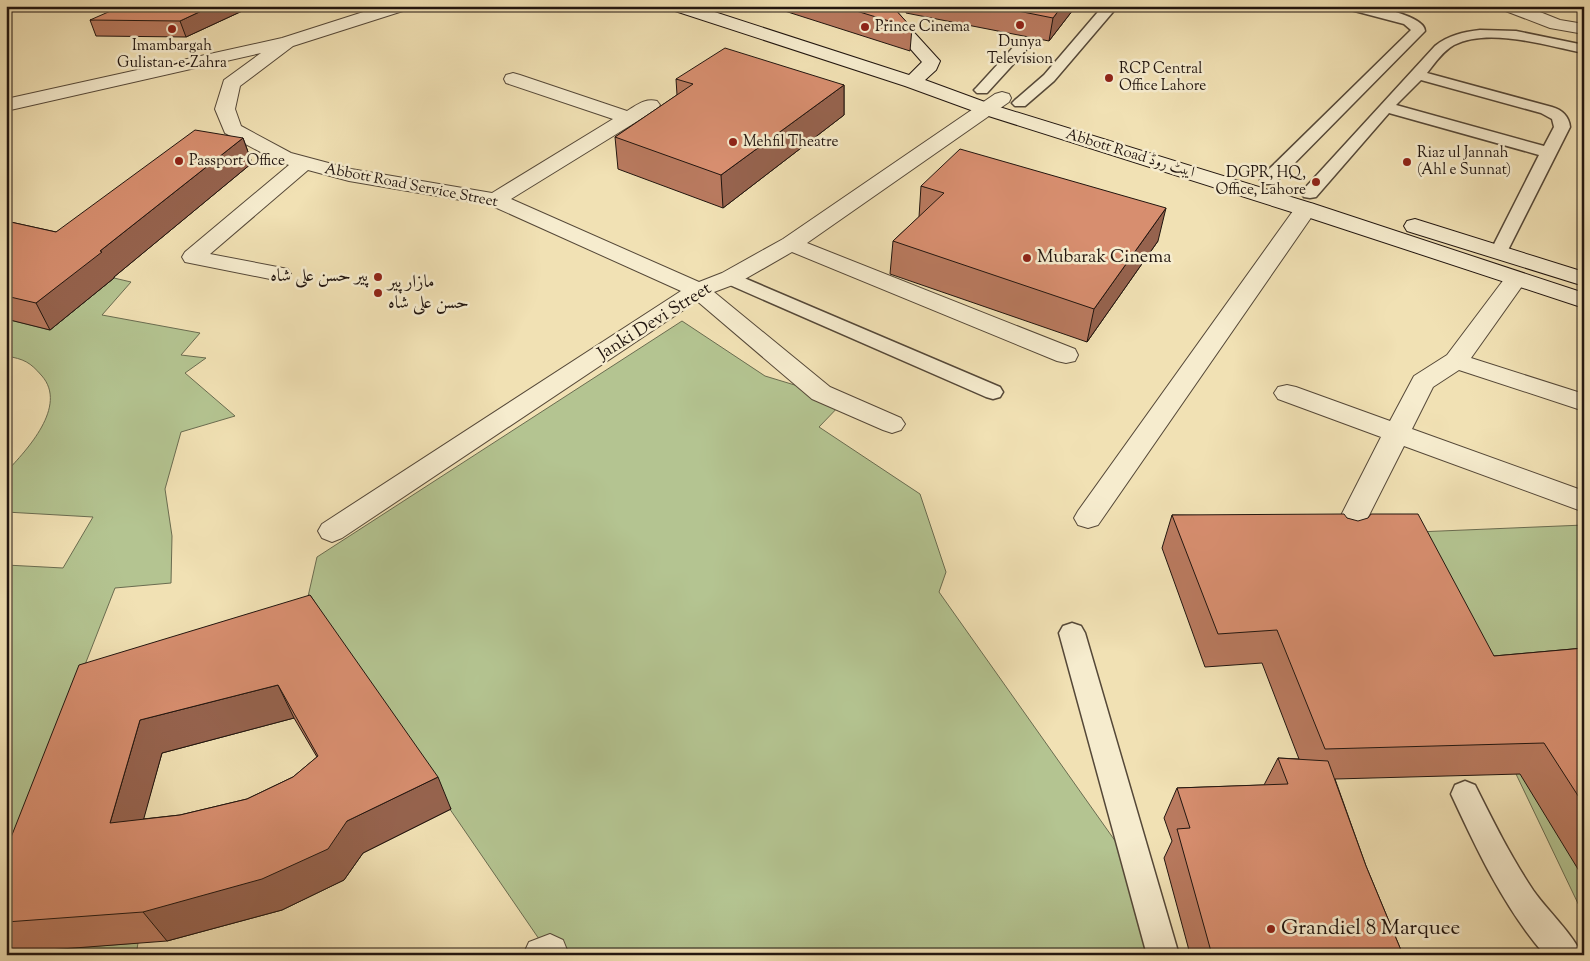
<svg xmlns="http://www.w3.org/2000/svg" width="1590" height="961" font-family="'Sorts Mill Goudy',Amiri,serif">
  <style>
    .green { fill: #b4c491; stroke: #6a6c50 }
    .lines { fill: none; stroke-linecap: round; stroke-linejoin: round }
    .lane-casing { stroke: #554838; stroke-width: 3 }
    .street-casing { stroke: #554838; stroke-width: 2 }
    .secondary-casing { stroke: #21150f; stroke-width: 2 }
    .lane { fill: #f6ecce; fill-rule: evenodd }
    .street { fill: #f6ecce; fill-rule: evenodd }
    .secondary { fill: #f6ecce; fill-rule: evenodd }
    .wall { fill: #b97a5f; stroke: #21150f; fill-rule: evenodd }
    .shaded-wall { fill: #96634e; stroke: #21150f }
    .building { fill: #d78e6f; stroke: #21150f; fill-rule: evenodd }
    .poi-dot { fill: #8f2418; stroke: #f6ecce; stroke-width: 2 }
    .labels { text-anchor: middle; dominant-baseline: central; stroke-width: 5; stroke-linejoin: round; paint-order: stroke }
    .far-poi-label { font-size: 15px; fill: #21150f; stroke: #f6ecce; text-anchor: start }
    .far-street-label { font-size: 15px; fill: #21150f; stroke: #f6ecce }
    .poi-label { font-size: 18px; fill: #21150f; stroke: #f6ecce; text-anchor: start }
    .street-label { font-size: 18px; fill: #21150f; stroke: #f6ecce }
    .near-poi-label { font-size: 21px; fill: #21150f; stroke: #f6ecce; text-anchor: start }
  </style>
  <rect width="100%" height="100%" fill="#f1e1b4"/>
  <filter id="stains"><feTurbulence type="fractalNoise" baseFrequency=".004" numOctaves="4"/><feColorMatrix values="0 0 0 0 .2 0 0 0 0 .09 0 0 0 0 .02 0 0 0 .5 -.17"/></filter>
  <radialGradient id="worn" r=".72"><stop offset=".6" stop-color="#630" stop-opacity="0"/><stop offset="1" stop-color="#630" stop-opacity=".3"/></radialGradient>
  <!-- green -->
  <path class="green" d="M 114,278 L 131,282 L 102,315 L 200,333 L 181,355 L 206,358 L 185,373 L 235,416 L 181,432 L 165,489 L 172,536 L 171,583 L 115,588 L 16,841 L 8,953 L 138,943 L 136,955 L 6,955 L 6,565 L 63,568 L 93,517 L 6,512 L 6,472 C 27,450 68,406 42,376 C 30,362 24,359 6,356 L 6,319 L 50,330 Z
    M 682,321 L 765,376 L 821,393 L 843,402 L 819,427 L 920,494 L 946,572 L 939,592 L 1123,852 L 1150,955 L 550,955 L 307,601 L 317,557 Z
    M 1584,525 L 1584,916 L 1516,774 L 1393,533 Z"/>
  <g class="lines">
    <!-- lane casing -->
    <g class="lane-casing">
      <path id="lane" d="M 1103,6 L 1118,6 L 1054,81 L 1025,106 L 1015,106 L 1012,103 L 1015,100 L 1044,75 Z
        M 1345,6 C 1353,6 1362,5 1369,6 C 1382,8 1425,17 1425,31 L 1274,184 L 1262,184 L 1260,180 L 1262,176 L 1411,30 L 1404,24 L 1347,9 Z
        M 1480,30 L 1516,31 L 1584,45 L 1584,53 C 1548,46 1489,27 1454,45 C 1443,51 1435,63 1427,73 L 1552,107 C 1562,110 1569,116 1570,127 L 1505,256 L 1499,257 L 1493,256 L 1490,252 L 1539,155 L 1389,113 L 1316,197 L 1310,198 L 1304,197 L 1301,193 L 1304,189 L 1435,46 C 1448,35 1464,32 1480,30 ZM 1421,80 L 1541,113 L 1552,119 L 1554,127 L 1544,146 L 1396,105 Z
        M 1024,40 L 1029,41 L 1031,44 L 1029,47 L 987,93 L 977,93 L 974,90 L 977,87 L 1019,41 Z
        M 730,272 L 1000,387 L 1003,392 L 1000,397 L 993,399 L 986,397 L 723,282 L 721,278 L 723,274 Z
        M 1072,623 L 1081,626 L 1085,633 L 1179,955 L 1147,955 L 1059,633 L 1063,626 Z
        M 1465,781 L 1475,785 C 1493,821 1511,857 1533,890 C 1547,910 1573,934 1582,955 L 1545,955 C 1504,908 1477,850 1451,794 L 1455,785 Z"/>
    </g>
    <!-- street casing -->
    <g class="street-casing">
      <path id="street" d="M 382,6 L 408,6 L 406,10 L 293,46 L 240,86 L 235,109 L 241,126 L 291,153 L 351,169 L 492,193 L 613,119 L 506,83 L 504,79 L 506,75 L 513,73 L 520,75 L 627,111 C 637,105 645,98 657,101 L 660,105 L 657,109 L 511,199 L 699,282 L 722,273 L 783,239 L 995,94 L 1002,92 L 1009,94 L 1011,98 L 1009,102 L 807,243 L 1075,349 L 1078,355 L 1075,361 L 1066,363 L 1057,361 L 792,252 L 738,283 L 714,292 L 830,387 L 901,418 L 905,424 L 901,430 L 892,433 L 883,430 L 812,399 L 697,301 L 342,538 L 332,542 L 322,538 L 318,531 L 322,524 L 681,291 L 490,205 L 349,181 L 308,170 L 210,254 L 288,269 L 291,274 L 288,279 L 280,281 L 185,262 L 182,257 L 185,252 L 289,165 L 277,161 L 225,133 L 215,109 L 224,80 L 261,53 L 6,111 L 6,99 L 282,38 Z
        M 1501,6 L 1525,6 L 1560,20 L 1584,24 L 1584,34 L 1550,28 L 1503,10 Z
        M 1306,203 L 1314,204 L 1317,209 L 1098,525 L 1088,528 L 1078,525 L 1074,518 L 1078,511 L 1298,204 Z
        M 1516,272 L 1524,274 L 1527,279 L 1471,358 L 1584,394 L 1584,411 L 1459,370 L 1433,387 L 1412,429 L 1584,491 L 1584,512 L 1404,446 L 1352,549 L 1342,552 L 1332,549 L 1328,541 L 1381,437 L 1278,399 L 1274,393 L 1278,387 L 1287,385 L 1296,387 L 1390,421 L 1414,376 L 1447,355 L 1508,274 Z
        M 550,934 L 563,940 L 569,955 L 523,955 L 529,942 Z"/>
    </g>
    <!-- secondary casing -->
    <g class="secondary-casing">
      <path id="secondary" d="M 670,6 L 696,6 L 909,75 L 922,62 L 873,6 L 890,6 L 940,61 L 936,70 L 925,80 L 993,105 L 1314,204 L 1584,293 L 1584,308 L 1298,214 L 979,113 L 905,86 L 672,10 Z
        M 1415,219 L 1584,272 L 1584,286 L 1407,231 L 1404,226 L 1407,221 Z"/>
    </g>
    <!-- lane -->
    <use href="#lane" class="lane"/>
    <!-- street -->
    <use href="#street" class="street"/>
    <!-- secondary -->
    <use href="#secondary" class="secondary"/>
  </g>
  <!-- wall -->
  <path class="wall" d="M 253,6 L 186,37 L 96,36 L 90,20 Z
    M 769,6 L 892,6 L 912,28 L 910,51 Z
    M 906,6 L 1076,6 L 1049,41 L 906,13 Z
    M 676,79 L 844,85 L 844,115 L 723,208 L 618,169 L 615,137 L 677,95 Z
    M 243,138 L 252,163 L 114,277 L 114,278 L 50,330 L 6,319 L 6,221 L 56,232 Z
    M 921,186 L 1158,241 L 1087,342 L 890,274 L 893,241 L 919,217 Z
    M 1172,515 L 1347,518 L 1494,656 L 1584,648 L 1584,879 L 1520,774 L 1335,779 L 1366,866 L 1403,955 L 1170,955 L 1170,953 L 1190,954 L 1164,858 L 1172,841 L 1164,818 L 1177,788 L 1264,785 L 1278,758 L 1299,759 L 1262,663 L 1205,667 L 1162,548 Z
    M 310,595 L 451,809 L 363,853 L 344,880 L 282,910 L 167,941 L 8,953 L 6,952 L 6,850 ZM 294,718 L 317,757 L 293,777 L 247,799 L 180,815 L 143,819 L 162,753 Z"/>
  <!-- shaded-wall -->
  <path class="shaded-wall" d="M 212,6 L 253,6 L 186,37 L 180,21 Z
    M 1062,6 L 1076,6 L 1049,41 L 1053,18 Z
    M 844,85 L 844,115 L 723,208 L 721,175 Z
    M 243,138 L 252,163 L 114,277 L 114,278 L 50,330 L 36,303 L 100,251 Z
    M 1166,208 L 1158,241 L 1087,342 L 1094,309 Z
    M 278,685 L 294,718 L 162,753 L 134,854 L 110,823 L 140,720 Z
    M 438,777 L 451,809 L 363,853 L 344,880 L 282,910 L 167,941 L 143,912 L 347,821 Z"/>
  <!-- building -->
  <path class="building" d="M 122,6 L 212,6 L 180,21 L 90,20 Z
    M 840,6 L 892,6 L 912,28 Z
    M 993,6 L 1062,6 L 1053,18 Z
    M 725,48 L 844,85 L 721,175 L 615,137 L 693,84 L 676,79 Z
    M 195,130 L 243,138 L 100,251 L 102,252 L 36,303 L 6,296 L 6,221 L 56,232 Z
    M 960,149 L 1166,208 L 1094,309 L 893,241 L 944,193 L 921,186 Z
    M 1344,514 L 1347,518 L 1358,521 L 1368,518 L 1371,514 L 1418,514 L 1494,656 L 1584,648 L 1584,805 L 1544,743 L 1325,749 L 1277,630 L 1218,634 L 1172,515 Z
    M 310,595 L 438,777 L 347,821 L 328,849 L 262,879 L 143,912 L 6,922 L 6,850 L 79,665 ZM 278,685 L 318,756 L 293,777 L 247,799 L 180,815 L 110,823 L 140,720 Z
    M 1278,758 L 1328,761 L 1366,866 L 1403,955 L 1212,955 L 1177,829 L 1190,828 L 1177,788 L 1288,784 Z
    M 1170,953 L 1204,955 L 1171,955 Z"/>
  <!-- markers -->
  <g class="poi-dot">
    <circle cx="1020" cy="25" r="5"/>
    <circle cx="865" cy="27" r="5"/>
    <circle cx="172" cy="29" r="5"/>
    <circle cx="1109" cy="78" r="5"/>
    <circle cx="733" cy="142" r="5"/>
    <circle cx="179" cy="161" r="5"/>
    <circle cx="1407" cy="162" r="5"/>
    <circle cx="1316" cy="182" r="5"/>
    <circle cx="1027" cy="258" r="5"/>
    <circle cx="378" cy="277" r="5"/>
    <circle cx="378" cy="293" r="5"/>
    <circle cx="1271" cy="929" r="5"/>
  </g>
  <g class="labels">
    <!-- far-poi labels -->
    <g class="far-poi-label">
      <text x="875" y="27">Prince Cinema</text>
      <text x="1020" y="42" text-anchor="middle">Dunya<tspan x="1020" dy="17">Television</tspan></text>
      <text x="172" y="46" text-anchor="middle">Imambargah<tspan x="172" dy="17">Gulistan-e-Zahra</tspan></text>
      <text x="1119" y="69">RCP Central<tspan x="1119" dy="17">Office Lahore</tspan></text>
      <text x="743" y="142">Mehfil Theatre</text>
      <text x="1417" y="153">Riaz ul Jannah<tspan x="1417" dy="17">(Ahl e Sunnat)</tspan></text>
      <text x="189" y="161">Passport Office</text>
      <text x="1306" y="173" text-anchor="end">DGPR, HQ,<tspan x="1306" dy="17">Office, Lahore</tspan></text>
    </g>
    <!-- far-street labels -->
    <g class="far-street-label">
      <text transform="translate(1130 154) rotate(17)">Abbott Road ایبٹ روڈ</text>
      <text transform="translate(411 186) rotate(11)">Abbott Road Service Street</text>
    </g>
    <!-- poi labels -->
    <g class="poi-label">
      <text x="1037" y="258">Mubarak Cinema</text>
      <text x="368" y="277" text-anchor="end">پیر حسن علی شاہ</text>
      <text x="388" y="283">مازار پیر<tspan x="388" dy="21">حسن علی شاہ</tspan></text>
    </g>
    <!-- street labels -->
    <g class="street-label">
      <text transform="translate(655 322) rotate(-32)">Janki Devi Street</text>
    </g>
    <!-- near-poi labels -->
    <g class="near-poi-label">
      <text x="1281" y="929">Grandiel 8 Marquee</text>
    </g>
  </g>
  <!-- margin -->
  <rect width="1590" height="961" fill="none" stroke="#f1e1b4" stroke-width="25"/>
  <rect x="8" y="8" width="1575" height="946" fill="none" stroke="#21150f" stroke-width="2.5"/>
  <rect x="12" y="12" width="1565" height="936" fill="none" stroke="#21150f"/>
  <rect width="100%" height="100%" filter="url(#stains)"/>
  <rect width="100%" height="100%" fill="url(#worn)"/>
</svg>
